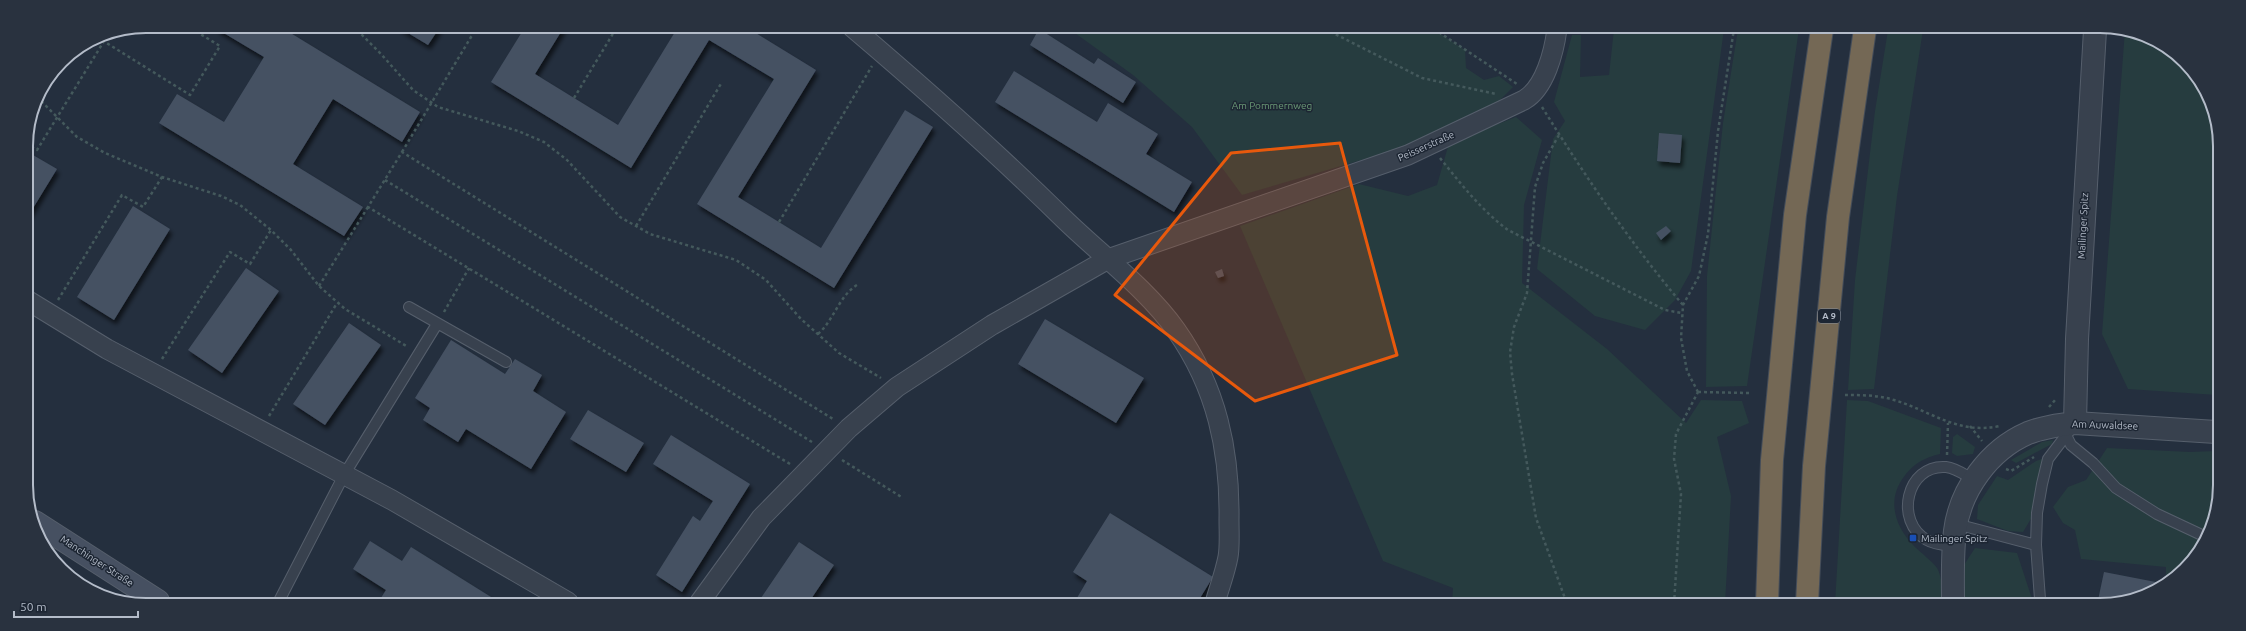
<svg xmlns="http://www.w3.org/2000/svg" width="2246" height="631" font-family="Ubuntu,sans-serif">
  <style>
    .green { fill: #263c3f }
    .building { fill: #455162; filter: url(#shadow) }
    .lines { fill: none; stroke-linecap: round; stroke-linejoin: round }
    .service-casing { stroke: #565f6c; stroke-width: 12 }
    .minor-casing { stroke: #565f6c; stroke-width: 21 }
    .tertiary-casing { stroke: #565f6c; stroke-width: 24 }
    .secondary-casing { stroke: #565f6c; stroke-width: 24 }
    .motorway-casing { stroke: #434c59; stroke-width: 24 }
    .path { stroke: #44595c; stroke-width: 2.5; stroke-dasharray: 3 3; stroke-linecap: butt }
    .service { stroke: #38414e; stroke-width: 10 }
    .minor { stroke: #38414e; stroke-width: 19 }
    .tertiary { stroke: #38414e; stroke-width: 22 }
    .secondary { stroke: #465061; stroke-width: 22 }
    .motorway { stroke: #746855; stroke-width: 22 }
    .marked { fill: #e8590c; fill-opacity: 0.2; stroke: #e8590c; stroke-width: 3; stroke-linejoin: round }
    .transit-dot { fill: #1a4fb4; stroke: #1d2633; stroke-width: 1.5 }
    .labels { text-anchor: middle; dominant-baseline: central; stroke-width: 3; stroke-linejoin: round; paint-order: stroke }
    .shield { fill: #1d2633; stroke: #878f9c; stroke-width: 1 }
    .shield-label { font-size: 9px; font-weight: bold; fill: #b4bcc9 }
    .park-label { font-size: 10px; fill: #6b9a76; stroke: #1d2633 }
    .street-label { font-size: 10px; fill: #b4bcc9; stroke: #1d2633 }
    .poi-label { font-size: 10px; fill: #b4bcc9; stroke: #1d2633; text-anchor: start }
    .rim { fill: none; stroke: #b4bcc9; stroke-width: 2 }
  </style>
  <defs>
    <filter id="shadow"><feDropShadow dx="2.5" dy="4.5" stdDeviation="2" flood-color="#0009"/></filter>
  </defs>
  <rect width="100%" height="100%" fill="#242f3e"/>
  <!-- green -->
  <path class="green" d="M 1068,28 L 1433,29 L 1465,50 L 1466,68 L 1484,80 L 1499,76 L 1513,87 L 1491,109 L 1406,147 L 1242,195 L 1192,127 L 1133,75 Z
    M 1614,29 L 1724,29 L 1691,271 L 1675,300 L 1645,330 L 1595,316 L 1537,269 L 1553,139 L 1565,121 L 1554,102 L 1572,35 L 1581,35 L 1580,77 L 1609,75 Z
    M 1738,29 L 1799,29 L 1747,386 L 1706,387 L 1707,276 L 1723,123 Z
    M 1888,30 L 1923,30 L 1897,196 L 1874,389 L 1848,390 L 1855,280 L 1875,111 Z
    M 2125,30 L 2131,30 L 2160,42 L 2190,67 L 2218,123 L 2217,395 L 2128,389 L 2102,334 Z
    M 1516,117 L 1542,140 L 1524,205 L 1522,283 L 1607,349 L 1686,423 L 1701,400 L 1742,401 L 1749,423 L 1717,437 L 1731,496 L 1725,604 L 1452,604 L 1453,588 L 1383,561 L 1240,226 L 1359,184 L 1408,196 L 1437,185 L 1449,143 Z
    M 1847,400 L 1868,401 L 1941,428 L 1940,454 C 1923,458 1913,464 1903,478 C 1886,502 1896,528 1915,547 C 1922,554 1931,560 1937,568 C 1943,579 1942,593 1941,604 L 1835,604 Z
    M 1957,434 L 1975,447 L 1973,454 L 1957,456 L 1952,453 L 1953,437 Z
    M 2053,440 L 2052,444 L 2016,463 L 2011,460 L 2042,442 Z
    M 2107,448 L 2190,452 L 2216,451 L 2216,516 L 2200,551 L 2177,576 L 2175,576 L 2173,580 L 2166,584 L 2166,567 L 2081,559 L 2075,530 L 2063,523 L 2053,507 L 2068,487 L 2086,480 Z
    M 2042,459 L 2043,463 L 2034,497 L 2032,517 L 2023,532 L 2008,531 L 1977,519 L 1978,505 L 1997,476 L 2008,480 L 2036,461 Z
    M 1975,548 L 2017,553 L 2034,605 L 1964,604 L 1964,565 Z"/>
  <!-- building -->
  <path class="building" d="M 218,26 L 279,26 L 420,112 L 402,142 L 333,99 L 293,164 L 363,207 L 344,236 L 159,123 L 177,94 L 224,122 L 264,57 L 217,29 Z
    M 398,27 L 440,27 L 428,45 Z
    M 525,27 L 564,27 L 535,74 L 618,125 L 678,27 L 746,27 L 816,70 L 738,197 L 821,248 L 905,110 L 933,127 L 834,288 L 697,204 L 774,79 L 709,40 L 631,168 L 491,82 Z
    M 1039,29 L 1094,64 L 1098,58 L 1136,82 L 1123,103 L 1030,45 Z
    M 1014,71 L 1097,122 L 1108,103 L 1158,134 L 1146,154 L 1192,182 L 1174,212 L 995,102 Z
    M 1659,133 L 1682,135 L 1680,163 L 1657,161 Z
    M 26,151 L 57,169 L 27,218 L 27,192 Z
    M 133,206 L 170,229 L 114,320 L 77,297 Z
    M 1666,226 L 1671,231 L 1661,240 L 1656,233 Z
    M 246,268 L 279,291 L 222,373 L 188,350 Z
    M 1222,269 L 1224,276 L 1218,278 L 1215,272 Z
    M 1045,319 L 1144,378 L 1116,423 L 1018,364 Z
    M 349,323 L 381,345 L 325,425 L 293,404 Z
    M 451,340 L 505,374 L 515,359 L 542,375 L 533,391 L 566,412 L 531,469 L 466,429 L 458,442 L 423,420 L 430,408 L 415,398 Z
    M 588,410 L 644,443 L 626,472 L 570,439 Z
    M 671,435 L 750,484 L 682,592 L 656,575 L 693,516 L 700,521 L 713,501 L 653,464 Z
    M 1110,513 L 1213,577 L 1197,603 L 1074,603 L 1087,581 L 1073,572 Z
    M 370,541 L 402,561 L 411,547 L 499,602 L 379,601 L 386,590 L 353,569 Z
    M 799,542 L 834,565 L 809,602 L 767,602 L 761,598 Z
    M 2104,572 L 2166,584 L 2146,596 L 2108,605 L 2097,605 Z"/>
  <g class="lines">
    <!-- service casing -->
    <g class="service-casing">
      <path id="service" d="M 409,307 L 506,362
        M 2067,437 L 2071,445 L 2093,463 L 2116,488 L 2157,514 L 2206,537
        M 1956,524 L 2036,545
        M 1954,546 C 1945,545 1935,545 1927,540 C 1894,522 1906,464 1946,467 C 1956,468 1965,475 1974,480
        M 279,601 L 344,475 L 437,324
        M 2043,605 L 2040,599 L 2036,545 L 2037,513 L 2042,484 L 2048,459 L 2074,425"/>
    </g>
    <!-- minor casing -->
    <g class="minor-casing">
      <path id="minor" d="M 852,27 C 925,89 996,152 1064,219 C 1100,254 1148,290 1176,330 C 1217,388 1230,451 1229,520 C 1229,532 1230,546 1228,557 C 1225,573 1219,588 1215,603
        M 27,300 L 107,349 L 392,500 L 568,602
        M 700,602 L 761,518 L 849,428 L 897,387 L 992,325 L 1108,259 L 1408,155 L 1524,100 C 1545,88 1554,52 1557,29"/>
    </g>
    <!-- tertiary casing -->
    <g class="tertiary-casing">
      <path id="tertiary" d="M 2075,423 L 2077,339 L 2095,30
        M 1953,604 C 1953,580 1952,555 1955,531 C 1960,490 1989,450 2028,433 C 2043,427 2059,425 2075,423 L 2216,432"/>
    </g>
    <!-- secondary casing -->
    <g class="secondary-casing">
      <path id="secondary" d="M 35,522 L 158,601"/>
    </g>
    <!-- motorway casing -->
    <g class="motorway-casing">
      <path id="motorway" d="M 1767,604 L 1772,460 L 1795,215 L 1822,29
        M 1807,604 L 1814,466 L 1838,217 L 1865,29"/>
    </g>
    <!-- path -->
    <path class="path" d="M 353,26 L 381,54 L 413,90 L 438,107 L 518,131 L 544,142 L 567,160 L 620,217 L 650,234 L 736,260 L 766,280 L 801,319 L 839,353 L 881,378
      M 1319,28 L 1333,33 L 1422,78 L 1496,94
      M 1434,29 L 1517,84
      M 754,32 L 757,27
      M 97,37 L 190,95 L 220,46 L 187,26
      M 37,97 L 77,137 L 105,153 L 162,177 L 221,196 L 240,205 L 271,230 L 291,250 L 319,286 L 345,309 L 408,347
      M 574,98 L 617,27
      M 1542,107 C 1585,176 1631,244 1683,305
      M 1559,135 L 1543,163 L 1535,187 L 1527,293 L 1514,327 L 1510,352 L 1512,374 L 1536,518 L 1567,604
      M 26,144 L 37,150 L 109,33
      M 402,152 L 477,27
      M 1440,158 C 1461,184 1481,210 1508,230 L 1665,310 L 1682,313
      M 385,180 L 812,442
      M 779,222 L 872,66
      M 636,226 L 722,82
      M 319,286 L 368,207
      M 58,300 L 122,195 L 143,207 L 162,177
      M 444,312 L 469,268
      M 818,334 C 834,320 839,296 857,285
      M 162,359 L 230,252 L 250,264 L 271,230
      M 1698,392 L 1687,371 L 1681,338 L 1683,305 L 1699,276 L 1708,234 L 1718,131 L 1734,29
      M 1698,392 L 1749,393
      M 1845,395 C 1861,395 1878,395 1894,400 C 1931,411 1958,435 2000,426
      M 2049,407 L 2056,399
      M 269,416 L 337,303
      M 1970,426 L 1982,441
      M 1947,455 L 1948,423
      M 842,460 L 903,498
      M 790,464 L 368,207 L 402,152 L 833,419
      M 2006,469 L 2011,471 L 2034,457
      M 1674,604 L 1681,494 L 1674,459 L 1676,434 L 1698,392"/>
    <!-- service -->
    <use href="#service" class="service"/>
    <!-- minor -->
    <use href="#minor" class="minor"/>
    <!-- tertiary -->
    <use href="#tertiary" class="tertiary"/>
    <!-- secondary -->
    <use href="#secondary" class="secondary"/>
    <!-- motorway -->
    <use href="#motorway" class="motorway"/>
  </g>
  <!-- marked area -->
  <path class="marked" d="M 1340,143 L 1397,355 L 1255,401 L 1115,295 L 1231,153 Z"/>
  <!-- markers -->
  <rect class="transit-dot" x="1909" y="534" width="8" height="8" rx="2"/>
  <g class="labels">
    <!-- shield labels -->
    <rect class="shield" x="1818" y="309" width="22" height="14" rx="3"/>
    <g class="shield-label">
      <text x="1829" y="316">A 9</text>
    </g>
    <!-- park labels -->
    <g class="park-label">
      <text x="1272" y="105">Am Pommernweg</text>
    </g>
    <!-- street labels -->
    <g class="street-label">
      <text transform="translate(1426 146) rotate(-24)">Peisserstraße</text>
      <text transform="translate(2083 226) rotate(-87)">Mailinger Spitz</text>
      <text transform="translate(2105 425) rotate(2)">Am Auwaldsee</text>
      <text transform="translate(97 561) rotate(33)">Manchinger Straße</text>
    </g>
    <!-- poi labels -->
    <g class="poi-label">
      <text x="1921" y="538">Mailinger Spitz</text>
    </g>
  </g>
  <!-- crop -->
  <path d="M0 0H2246V631H0ZM146 33H2100A113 113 0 0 1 2213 146V485A113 113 0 0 1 2100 598H146A113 113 0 0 1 33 485V146A113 113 0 0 1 146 33Z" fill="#29323f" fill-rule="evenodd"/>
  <path class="rim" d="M146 33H2100A113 113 0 0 1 2213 146V485A113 113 0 0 1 2100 598H146A113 113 0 0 1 33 485V146A113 113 0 0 1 146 33Z"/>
  <!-- scale -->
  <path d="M14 611v6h124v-6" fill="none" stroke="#b4bcc9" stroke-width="2"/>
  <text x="20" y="611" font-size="12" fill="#b4bcc9" stroke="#1d2633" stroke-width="3" paint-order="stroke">50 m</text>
</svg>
